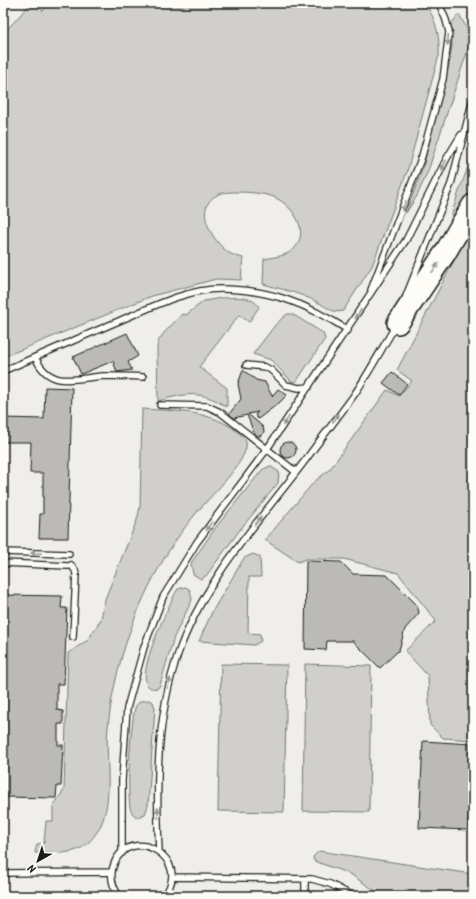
<svg xmlns="http://www.w3.org/2000/svg" width="476" height="899" font-family="Kalam,sans-serif">
  <style>
    .green { fill: #d0cfcc; stroke: #767674 }
    .building { fill: #bbbab6; stroke: #1c1c1c }
    .lines { fill: none; stroke-linecap: round; stroke-linejoin: round }
    .lane-casing { stroke: #1c1c1c; stroke-width: 8 }
    .highway-casing { stroke: #1c1c1c; stroke-width: 24 }
    .path { stroke: #1c1c1c; stroke-width: 2.5; stroke-dasharray: 4 3; stroke-linecap: butt }
    .lane { stroke: #fdfcf7; stroke-width: 5.5 }
    .highway { stroke: #fdfcf7; stroke-width: 21 }
    .oneway { fill: #989794 }
  </style>
  <rect width="100%" height="100%" fill="#f0eeea"/>
  <filter id="ink" filterUnits="userSpaceOnUse"><feTurbulence type="fractalNoise" baseFrequency=".025" numOctaves="2"/><feDisplacementMap in="SourceGraphic" scale="8" xChannelSelector="R" yChannelSelector="G"/><feConvolveMatrix kernelMatrix="1 2 1 2 8 2 1 2 1" color-interpolation-filters="sRGB"/></filter>
  <g filter="url(#ink)">
    <!-- green -->
    <path class="green" d="M 31,3 L 35,3 L 43,11 L 48,3 L 425,3 C 436,19 440,36 439,55 L 407,172 L 372,266 L 343,311 C 332,314 326,306 317,302 C 300,293 281,289 263,284 L 264,259 C 274,257 288,256 295,248 C 311,229 290,202 271,196 C 260,193 249,192 237,192 C 231,192 222,192 217,195 C 192,208 213,242 229,253 C 233,255 238,257 243,258 L 241,280 L 216,279 L 152,296 L 3,357 L 3,34 Z
      M 459,14 L 471,36 L 470,43 L 428,171 L 417,196 L 406,213 L 423,167 L 449,65 L 452,46 L 451,24 Z
      M 473,154 L 473,190 L 450,235 C 447,216 466,174 473,154 Z
      M 473,224 L 473,740 L 443,738 L 430,725 L 428,676 L 405,651 L 436,621 L 398,573 L 344,559 L 306,559 L 298,562 L 265,540 L 314,482 L 330,469 L 387,390 L 399,396 L 412,381 L 397,370 Z
      M 221,298 C 234,298 251,294 259,307 L 249,322 L 239,315 L 199,367 L 227,388 L 227,407 C 201,390 187,393 158,401 L 157,347 L 159,340 L 164,333 L 182,314 L 186,315 L 204,301 Z
      M 287,314 L 292,314 L 323,333 L 325,339 L 296,382 L 291,381 L 271,360 L 253,354 L 276,324 Z
      M 142,409 C 173,411 207,410 234,429 C 238,432 245,437 246,442 C 250,457 216,491 206,502 C 170,541 142,593 126,643 C 117,671 111,698 108,727 C 104,764 119,814 88,843 C 75,856 52,853 35,853 L 37,844 L 44,843 L 46,821 L 53,821 L 53,806 L 64,790 L 68,653 L 88,640 L 101,619 L 105,599 L 137,520 L 140,507 Z
      M 270,466 L 279,472 L 278,483 L 239,531 L 206,576 L 201,579 L 193,574 L 191,563 L 216,527 L 262,470 Z
      M 253,554 L 260,557 L 261,577 L 249,577 L 248,633 L 260,634 L 261,641 L 254,645 L 199,641 L 212,612 L 244,558 Z
      M 186,587 L 190,590 L 192,600 L 174,637 L 160,685 L 158,688 C 123,696 171,602 176,592 L 178,589 Z
      M 221,664 L 287,665 L 284,812 L 218,811 Z
      M 305,664 L 371,666 L 369,812 L 303,811 Z
      M 149,700 L 153,702 L 155,708 L 148,806 L 145,814 L 137,817 C 133,815 131,812 130,807 C 127,786 130,729 135,708 C 136,705 138,703 141,701 Z
      M 319,851 L 472,874 L 473,855 L 473,896 L 383,896 L 350,874 L 314,861 L 313,857 Z"/>
    <!-- building -->
    <path class="building" d="M 127,333 L 138,356 L 128,362 L 132,370 L 117,372 L 113,361 L 81,374 L 73,357 Z
      M 243,370 L 256,380 L 265,382 L 272,396 L 278,389 L 287,395 L 279,403 L 258,419 L 255,415 L 258,412 L 248,414 L 263,427 L 264,432 L 261,436 L 258,436 L 254,433 L 247,415 L 234,418 L 229,414 L 241,399 L 238,384 Z
      M 392,372 L 407,384 L 399,395 L 383,383 Z
      M 45,387 L 72,388 L 68,538 L 39,538 L 40,514 L 43,514 L 43,473 L 30,473 L 31,442 L 3,442 L 3,418 L 44,419 Z
      M280 450a8 8 0 1 1 16 0a8 8 0 1 1-16 0Z
      M 306,561 L 341,562 L 353,574 L 387,575 L 417,605 L 419,613 L 405,629 L 399,650 L 380,668 L 353,641 L 327,641 L 326,650 L 305,649 Z
      M 3,595 L 62,596 L 61,608 L 67,608 L 64,684 L 57,684 L 57,710 L 63,711 L 63,724 L 58,724 L 58,745 L 63,745 L 61,786 L 57,786 L 56,798 L 3,797 Z
      M 423,741 L 471,744 L 468,830 L 419,828 Z"/>
    <g class="lines">
      <!-- lane casing -->
      <g class="lane-casing">
        <path id="lane" d="M 371,290 L 422,156 L 443,79 L 449,32 L 446,20 L 439,3
          M 406,296 L 451,184 L 473,99
          M 35,357 C 50,390 75,378 103,376 C 116,376 130,376 143,377
          M 246,365 L 265,367 L 271,370 L 286,385 L 299,388 L 309,387
          M 3,371 C 40,355 77,339 114,323 C 146,310 185,289 220,289 C 270,289 307,304 348,330
          M 160,405 L 207,406 L 220,412 L 296,472
          M 3,552 L 69,554
          M 3,563 L 68,566
          M 71,565 L 75,570 L 76,574 L 73,637
          M 159,852 C 156,785 156,718 178,654 C 203,581 261,519 307,458 C 322,437 339,416 354,395 C 369,373 382,348 396,325
          M 122,853 L 122,780 L 127,708 L 144,647 L 163,597 L 197,542 L 267,449 L 406,240 L 447,158 L 461,135
          M 3,873 L 112,872
          M 172,877 L 312,879 L 330,884 L 353,896
          M 119,896 C 112,886 109,876 114,864 C 130,823 194,858 164,896
          M 305,896 L 305,879"/>
      </g>
      <!-- highway casing -->
      <g class="highway-casing">
        <path id="highway" d="M 398,323 L 445,253 L 473,205"/>
      </g>
      <!-- path -->
      <path class="path" d="M 463,3 L 473,6"/>
      <!-- lane -->
      <use href="#lane" class="lane"/>
      <!-- highway -->
      <use href="#highway" class="highway"/>
    </g>
    <!-- one-way arrows -->
    <defs><path id="oneway-solid" d="M-6-.8H1V-3.2L6.5 0L1 3.2V.8H-6Z"/></defs>
    <g class="oneway">
      <use href="#oneway-solid" transform="translate(448 40) rotate(93)"/>
      <use href="#oneway-solid" transform="translate(444 165) rotate(114)"/>
      <use href="#oneway-solid" transform="translate(404 206) rotate(111)"/>
      <use href="#oneway-solid" transform="translate(435 268) rotate(-56)"/>
      <use href="#oneway-solid" transform="translate(358 314) rotate(124)"/>
      <use href="#oneway-solid" transform="translate(336 418) rotate(-53)"/>
      <use href="#oneway-solid" transform="translate(286 421) rotate(124)"/>
      <use href="#oneway-solid" transform="translate(258 521) rotate(-53)"/>
      <use href="#oneway-solid" transform="translate(209 526) rotate(127)"/>
      <use href="#oneway-solid" transform="translate(36 553) rotate(-178)"/>
      <use href="#oneway-solid" transform="translate(169 683) rotate(-76)"/>
      <use href="#oneway-solid" transform="translate(158 813) rotate(-92)"/>
    </g>
  </g>
  <!-- margin -->
  <rect width="476" height="899" fill="none" stroke="#fdfcf7" stroke-width="16"/>
  <rect x="8" y="8" width="460" height="883" fill="none" stroke="#1c1c1c" stroke-width="1.5" filter="url(#ink)"/>
  <!-- north arrow -->
  <g transform="translate(38 861) rotate(219)" stroke="#fdfcf7" stroke-width="3" paint-order="stroke">
  <path d="M0-3L7 15L0 10L-7 15Z" fill="#1c1c1c"/>
  <text y="-6" font-size="11" font-weight="bold" text-anchor="middle" fill="#1c1c1c">N</text>
  </g>
</svg>
